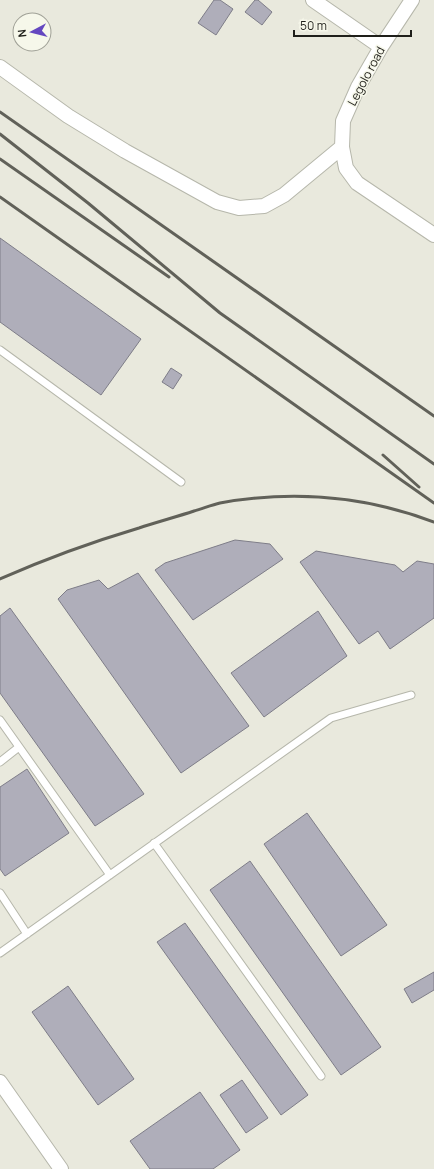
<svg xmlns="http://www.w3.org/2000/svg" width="434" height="1169" font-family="Manrope,sans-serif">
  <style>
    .building { fill: #afaeba; stroke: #7e7d88 }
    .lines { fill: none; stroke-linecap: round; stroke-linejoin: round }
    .service-casing { stroke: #b6b7ab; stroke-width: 9 }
    .minor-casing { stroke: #b6b7ab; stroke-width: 16 }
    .service { stroke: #fff; stroke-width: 7 }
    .minor { stroke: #fff; stroke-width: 14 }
    .rail { stroke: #616159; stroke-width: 3 }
    .labels { text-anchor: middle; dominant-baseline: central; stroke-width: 3; stroke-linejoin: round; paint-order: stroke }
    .street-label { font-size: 12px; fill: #1f1f1a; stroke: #f6f7ea }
  </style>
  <rect width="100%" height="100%" fill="#e9e9dd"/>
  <!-- building -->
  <path class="building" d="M 214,0 L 220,0 L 233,9 L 216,35 L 198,23 Z
    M 255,0 L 258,0 L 272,12 L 262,25 L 245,12 Z
    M 0,238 L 141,339 L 101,395 L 0,322 Z
    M 171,368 L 182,375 L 173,389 L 162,382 Z
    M 235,540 L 270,544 L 283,559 L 193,620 L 155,570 L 165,563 Z
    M 316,551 L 395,565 L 403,572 L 417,561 L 434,564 L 434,618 L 390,649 L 378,631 L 359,644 L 300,562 Z
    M 138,573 L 249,726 L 181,773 L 58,599 L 67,590 L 99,580 L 108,589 Z
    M 10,608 L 144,794 L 95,826 L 0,693 L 0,616 Z
    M 318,611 L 347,656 L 264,717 L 231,673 Z
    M 27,769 L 69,833 L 5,876 L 0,869 L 0,787 Z
    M 307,813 L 387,925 L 341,956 L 264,844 Z
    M 250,861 L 381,1047 L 341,1075 L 210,890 Z
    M 185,923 L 308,1095 L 281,1115 L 157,942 Z
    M 434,972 L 434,990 L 412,1003 L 404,989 Z
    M 68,986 L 134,1079 L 98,1105 L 32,1012 Z
    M 242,1080 L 268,1118 L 246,1133 L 220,1095 Z
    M 200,1092 L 240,1150 L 213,1169 L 150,1169 L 130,1141 Z"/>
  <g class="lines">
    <!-- service casing -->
    <g class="service-casing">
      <path id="service" d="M 0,350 L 181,482
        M 0,720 L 110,875
        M 0,762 L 19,747
        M 154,843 L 321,1076
        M 0,893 L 27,934
        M 0,953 L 331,718 L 411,695"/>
    </g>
    <!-- minor casing -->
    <g class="minor-casing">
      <path id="minor" d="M 313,0 L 381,47
        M 412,0 L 381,47 L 358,87 L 343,121 L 342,147 L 346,168 L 357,183 L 434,235
        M 0,67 L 68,116 L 125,151 L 217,202 L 239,208 L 264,206 L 284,195 L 342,147
        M 0,1082 L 61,1169"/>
    </g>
    <!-- service -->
    <use href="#service" class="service"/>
    <!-- minor -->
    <use href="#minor" class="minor"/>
    <!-- rail -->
    <path class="rail" d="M 0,112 L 434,416
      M 0,134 L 88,203 L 220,313 L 434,464
      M 0,159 L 169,277
      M 0,197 L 434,503
      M 383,455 L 419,487
      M 0,579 C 45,559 92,542 139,528 C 157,522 176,517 194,511 C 202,509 211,505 220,503 C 293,490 365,496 434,522"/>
  </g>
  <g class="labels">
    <!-- street labels -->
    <g class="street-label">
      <text transform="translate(366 76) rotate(-62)">Legolo road</text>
    </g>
  </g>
  <!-- north arrow -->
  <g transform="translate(32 32) rotate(263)"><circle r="19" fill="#f6f7ea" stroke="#a0a197"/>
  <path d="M0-3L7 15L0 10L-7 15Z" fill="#6447c0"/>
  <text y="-6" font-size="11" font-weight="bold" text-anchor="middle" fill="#1f1f1a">N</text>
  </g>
  <!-- scale -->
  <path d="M294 30v6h117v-6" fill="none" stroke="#1f1f1a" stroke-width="2"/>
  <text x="300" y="30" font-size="12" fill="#1f1f1a" stroke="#f6f7ea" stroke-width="3" paint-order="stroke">50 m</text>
</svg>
